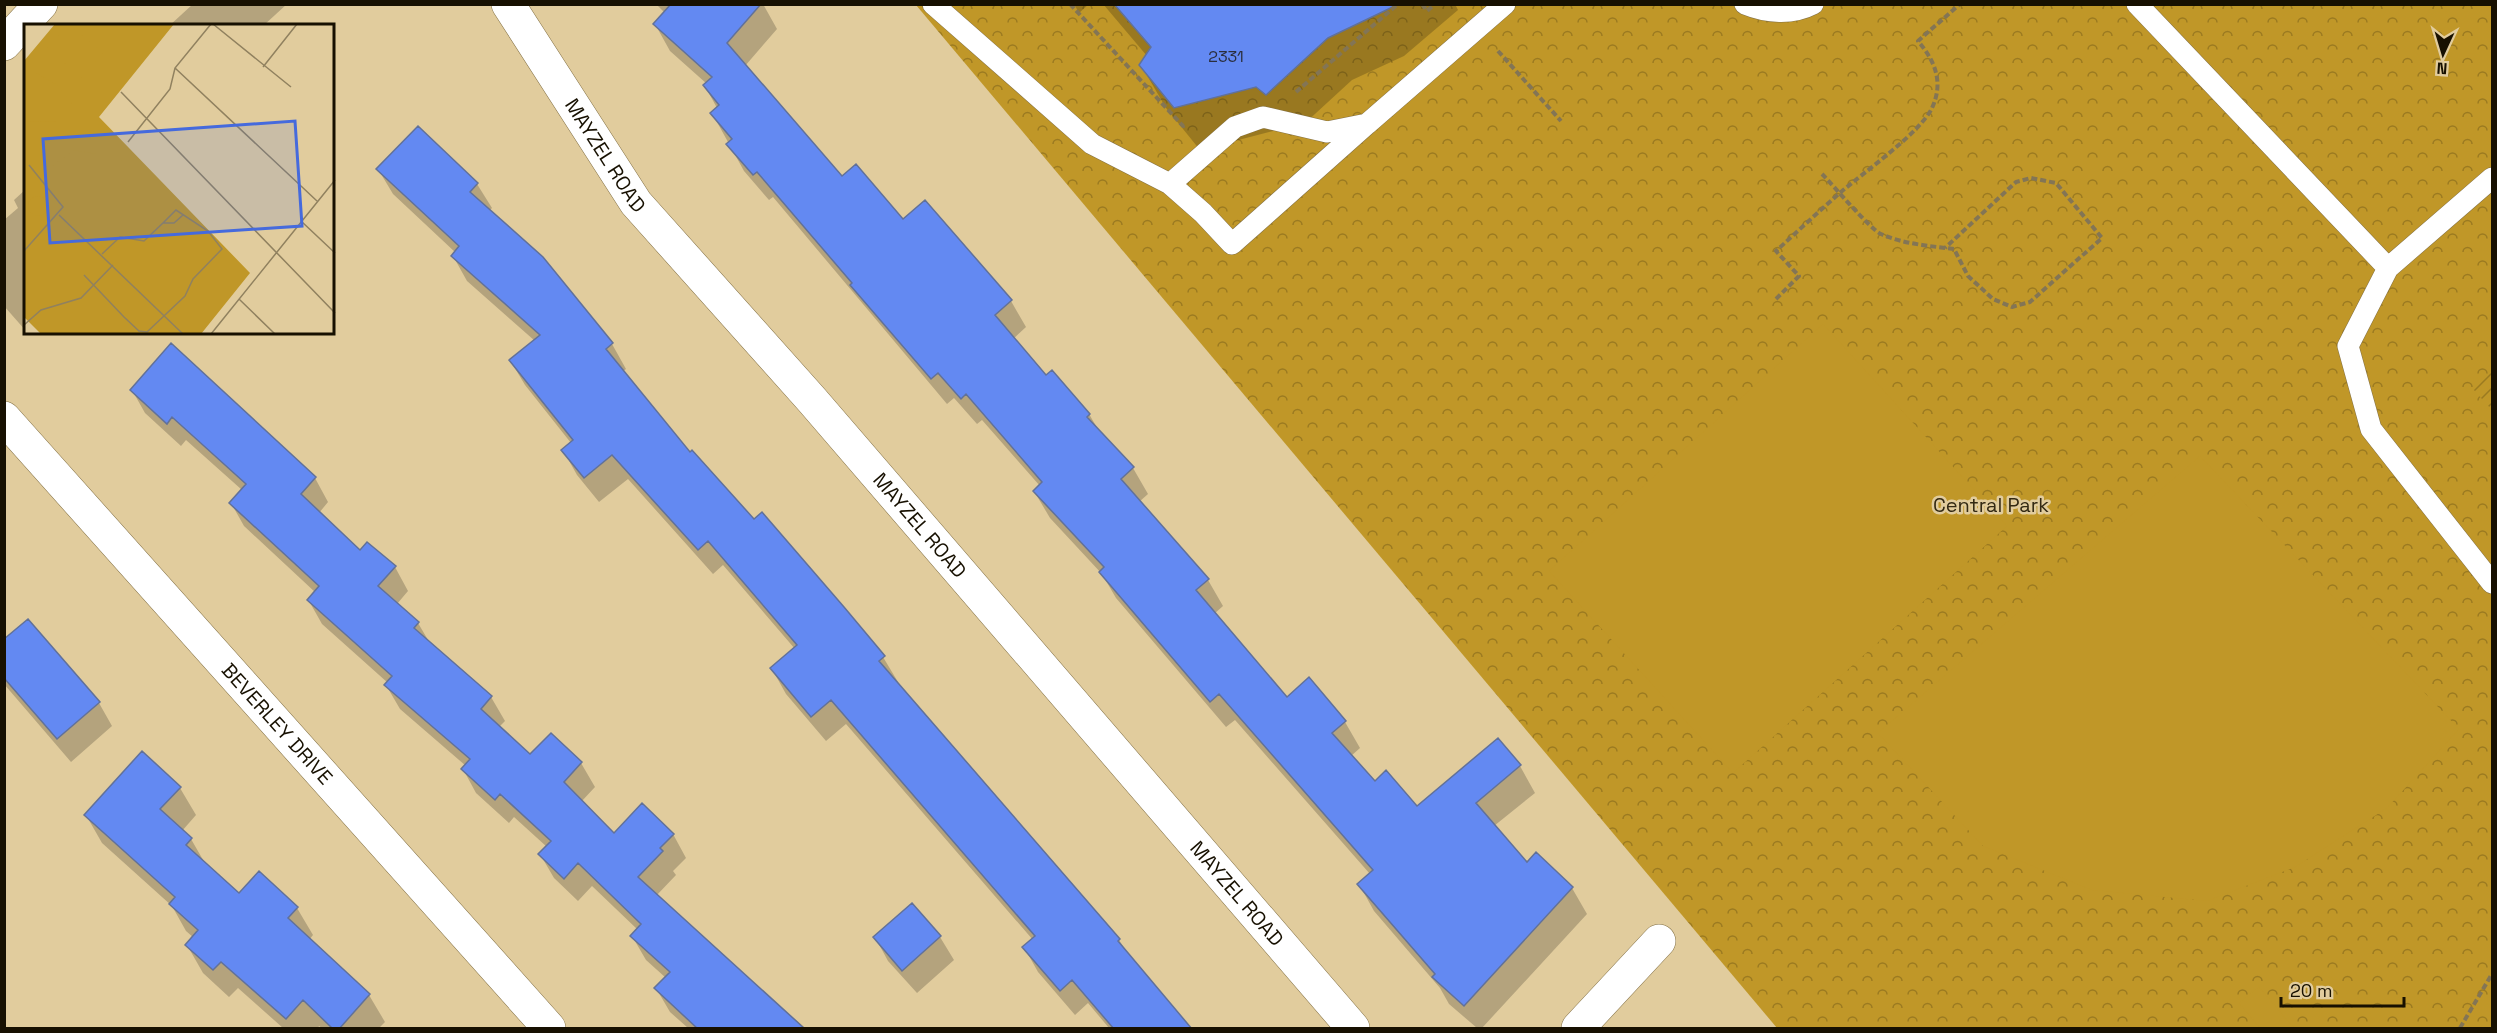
<svg xmlns="http://www.w3.org/2000/svg" width="2497" height="1033" font-family="'Space Grotesk',sans-serif">
  <style>
    .park { fill: url(#park-crowns) }
    .garden { fill: url(#garden-furrows) }
    .pitch { fill: #c09728 }
    .shadow { fill: #0003 }
    .building { fill: #6389f2; stroke: #617199; stroke-width: 1.5 }
    .lines { fill: none; stroke-linecap: round; stroke-linejoin: round }
    .service-casing { stroke: #847145; stroke-width: 22 }
    .minor-casing { stroke: #847145; stroke-width: 34 }
    .secondary-casing { stroke: #847145; stroke-width: 34 }
    .path { stroke: #837555; stroke-width: 4; stroke-dasharray: 6 3; stroke-linecap: butt }
    .service { stroke: #fff; stroke-width: 21 }
    .minor { stroke: #fff; stroke-width: 33 }
    .secondary { stroke: #fff; stroke-width: 33 }
    .labels { text-anchor: middle; dominant-baseline: central; stroke-width: 5; stroke-linejoin: round; paint-order: stroke }
    .number-label { font-size: 16px; fill: #2a2e3d }
    .street-label { font-size: 20px; fill: #171001; stroke: #e1cc9d }
    .park-label { font-size: 20px; fill: #332913; stroke: #e1cc9d }
    .inset-road { fill: none; stroke: #90815f; stroke-width: 1.5 }
    .view { fill: #456add; fill-opacity: 0.15; stroke: #456add; stroke-width: 3 }
    .inset-edge { fill: none; stroke: #171001; stroke-width: 3 }
  </style>
  <defs>
    <pattern id="park-crowns" width="20" height="18" patternUnits="userSpaceOnUse" patternTransform="scale(1.5)"><rect width="20" height="18" fill="#c09728"/><path d="M2 6a3 3 0 1 1 6 0M12 15a3 3 0 1 1 6 0" fill="none" stroke="#9b7a20"/></pattern>
    <pattern id="garden-furrows" width="10" height="10" patternUnits="userSpaceOnUse" patternTransform="scale(1.5)"><rect width="10" height="10" fill="#c09728"/><path d="M-1 1l2-2M0 10L10 0M9 11l2-2" fill="none" stroke="#9b7a20"/></pattern>
  </defs>
  <rect width="100%" height="100%" fill="#e1cc9d"/>
  <!-- park -->
  <path class="park" d="M 916,5 L 2492,5 L 2492,1028 L 1777,1028 Z"/>
  <!-- garden -->
  <path class="garden" d="M 2492,371 L 2492,410 L 2473,389 Z"/>
  <!-- pitch -->
  <path class="pitch" d="M 1823,324 L 2007,526 L 1733,773 L 1549,571 Z
    M 2200,456 L 2459,729 L 2387,808 L 2295,867 L 2207,901 L 2092,890 L 1983,846 L 1878,733 Z
    M 2259,987 L 2294,1028 L 2260,1028 L 2239,1003 Z"/>
  <!-- shadow -->
  <path class="shadow" d="M 193,4 L 287,4 L 263,26 L 169,26 Z
    M 656,4 L 763,4 L 777,29 L 745,66 L 842,179 L 903,221 L 925,202 L 1011,301 L 1026,327 L 1013,339 L 1046,377 L 1089,414 L 1099,431 L 1133,468 L 1148,494 L 1139,502 L 1208,580 L 1223,606 L 1214,614 L 1287,699 L 1309,679 L 1345,722 L 1360,748 L 1351,756 L 1374,783 L 1416,808 L 1498,740 L 1520,766 L 1535,793 L 1494,826 L 1527,864 L 1572,888 L 1587,914 L 1482,1028 L 1477,1028 L 1449,1004 L 1440,988 L 1374,911 L 1359,884 L 1370,874 L 1235,720 L 1226,727 L 1116,598 L 1102,574 L 1050,518 L 1034,491 L 1040,486 L 982,420 L 977,424 L 954,398 L 947,404 L 773,197 L 769,200 L 744,171 L 712,113 L 717,108 L 705,86 L 707,84 L 670,51 L 655,24 L 665,13 Z
    M 1074,4 L 1089,4 L 1079,13 Z
    M 1103,4 L 1455,4 L 1458,10 L 1404,56 L 1352,80 L 1291,136 L 1281,129 L 1200,150 L 1166,108 L 1141,65 L 1147,56 Z
    M 378,169 L 477,184 L 492,208 L 489,211 L 542,258 L 612,344 L 626,369 L 622,372 L 690,454 L 883,657 L 898,682 L 896,683 L 1119,940 L 1129,956 L 1190,1028 L 1109,1028 L 1088,1003 L 1075,1015 L 1038,972 L 1024,947 L 1033,940 L 846,724 L 826,741 L 786,694 L 772,669 L 795,649 L 723,565 L 713,574 L 628,479 L 599,502 L 577,475 L 563,450 L 571,443 L 525,385 L 510,360 L 535,341 L 467,281 L 453,256 L 456,253 L 393,194 Z
    M 26,189 L 26,331 L 4,306 L 4,220 L 18,208 L 14,200 Z
    M 132,390 L 315,478 L 328,502 L 319,513 L 360,552 L 395,567 L 408,591 L 397,604 L 418,623 L 431,645 L 491,697 L 505,721 L 499,727 L 531,756 L 551,735 L 581,763 L 595,787 L 581,802 L 614,835 L 673,834 L 686,858 L 673,871 L 676,875 L 656,896 L 805,1028 L 688,1028 L 670,1012 L 656,988 L 666,978 L 646,960 L 632,936 L 638,930 L 592,886 L 578,901 L 554,878 L 540,854 L 547,847 L 514,817 L 509,823 L 476,793 L 463,769 L 466,766 L 400,709 L 386,685 L 388,683 L 322,624 L 309,601 L 316,593 L 244,526 L 231,503 L 242,490 L 186,440 L 181,446 L 145,413 Z
    M 4,641 L 99,703 L 112,726 L 71,762 L 4,684 Z
    M 180,788 L 196,815 L 182,831 L 191,839 L 206,865 L 240,895 L 297,908 L 313,935 L 309,940 L 369,995 L 385,1022 L 379,1028 L 322,1028 L 319,1026 L 318,1028 L 283,1028 L 238,988 L 229,997 L 203,973 L 187,945 L 194,938 L 186,931 L 172,906 L 102,843 L 86,815 Z
    M 875,937 L 940,937 L 954,960 L 917,993 L 888,961 Z"/>
  <!-- building -->
  <path class="building" d="M 671,4 L 761,4 L 727,43 L 842,176 L 856,164 L 903,219 L 925,200 L 1012,300 L 995,315 L 1046,375 L 1052,370 L 1090,414 L 1087,417 L 1134,467 L 1121,479 L 1209,579 L 1196,590 L 1287,697 L 1309,677 L 1346,721 L 1332,733 L 1375,781 L 1386,770 L 1417,806 L 1498,738 L 1521,765 L 1476,803 L 1527,862 L 1536,852 L 1573,887 L 1464,1006 L 1432,977 L 1435,974 L 1357,884 L 1373,870 L 1219,694 L 1210,702 L 1099,572 L 1104,567 L 1033,491 L 1042,482 L 966,394 L 961,399 L 938,373 L 931,379 L 850,285 L 852,283 L 757,172 L 753,175 L 726,144 L 732,139 L 710,113 L 719,105 L 703,85 L 712,77 L 653,24 Z
    M 1114,4 L 1399,4 L 1328,38 L 1266,95 L 1256,87 L 1174,108 L 1139,65 L 1151,47 Z
    M 418,126 L 478,183 L 470,192 L 543,257 L 613,343 L 606,349 L 690,452 L 692,450 L 754,519 L 762,512 L 844,607 L 885,656 L 879,661 L 1120,939 L 1118,941 L 1192,1029 L 1114,1029 L 1072,980 L 1060,991 L 1022,947 L 1035,936 L 831,700 L 811,717 L 770,668 L 797,645 L 708,541 L 698,550 L 612,455 L 584,478 L 561,450 L 573,440 L 509,360 L 540,335 L 451,256 L 459,246 L 376,169 Z
    M 171,343 L 316,477 L 301,494 L 360,550 L 367,542 L 396,566 L 378,586 L 419,622 L 414,628 L 492,696 L 481,709 L 530,754 L 551,733 L 582,762 L 564,782 L 614,833 L 642,803 L 674,834 L 660,848 L 663,851 L 638,877 L 805,1029 L 698,1029 L 654,988 L 670,972 L 630,936 L 641,924 L 578,863 L 564,879 L 538,854 L 551,841 L 500,794 L 495,800 L 461,769 L 470,759 L 384,685 L 392,676 L 307,600 L 319,586 L 229,503 L 246,484 L 172,417 L 167,424 L 130,390 Z
    M 28,619 L 100,702 L 57,739 L 4,678 L 4,639 Z
    M 142,751 L 181,787 L 160,809 L 192,838 L 186,845 L 239,893 L 259,871 L 298,907 L 288,918 L 370,994 L 339,1029 L 333,1029 L 303,1000 L 286,1019 L 221,962 L 213,970 L 185,945 L 198,930 L 169,904 L 175,897 L 84,815 Z
    M 912,903 L 941,936 L 902,971 L 873,937 Z"/>
  <g class="lines">
    <!-- service casing -->
    <g class="service-casing">
      <path id="service" d="M 933,4 L 1092,144 L 1170,184 L 1203,213 L 1232,244 L 1367,124
        M 1745,4 C 1767,13 1792,15 1813,4
        M 2137,4 L 2388,268
        M 2492,178 L 2388,268 L 2348,346 L 2371,429 L 2492,583
        M 1170,184 L 1235,127 L 1263,117 L 1327,132 L 1367,124 L 1505,4"/>
    </g>
    <!-- minor casing -->
    <g class="minor-casing">
      <g id="minor">
        <path id="s1" d="M 508,4 L 636,203 L 812,400 L 1353,1028"/>
        <path id="s2" d="M 4,418 L 549,1028"/>
        <path d="M 1578,1028 L 1659,941"/>
      </g>
    </g>
    <!-- secondary casing -->
    <g class="secondary-casing">
      <path id="secondary" d="M 4,44 L 41,4"/>
    </g>
    <!-- path -->
    <path class="path" d="M 1070,4 L 1183,126 L 1186,125
      M 1422,4 L 1427,11 L 1435,4
      M 1498,51 L 1561,121
      M 1296,92 L 1398,4
      M 1822,174 C 1833,185 1870,229 1881,234 C 1903,244 1930,246 1954,249 L 1968,276 L 1993,299 L 2012,307 L 2030,302 L 2102,238 L 2056,183 L 2031,178 L 2016,182 L 1945,248
      M 1776,299 L 1799,276 L 1776,251 C 1797,232 1819,211 1841,192 C 1863,173 1921,132 1932,108 C 1944,82 1935,61 1918,41 L 1960,4
      M 2460,1028 L 2492,974"/>
    <!-- service -->
    <use href="#service" class="service"/>
    <!-- minor -->
    <use href="#minor" class="minor"/>
    <!-- secondary -->
    <use href="#secondary" class="secondary"/>
  </g>
  <g class="labels">
    <!-- number labels -->
    <g class="number-label">
      <text x="1226" y="56">2331</text>
    </g>
    <!-- street labels -->
    <g class="street-label">
      <text stroke="none"><textPath href="#s1" startOffset="180">MAYZEL ROAD</textPath></text>
      <text stroke="none"><textPath href="#s1" startOffset="666">MAYZEL ROAD</textPath></text>
      <text stroke="none"><textPath href="#s2" startOffset="410">BEVERLEY DRIVE</textPath></text>
      <text stroke="none"><textPath href="#s1" startOffset="1152">MAYZEL ROAD</textPath></text>
    </g>
    <!-- park labels -->
    <g class="park-label">
      <text x="1991" y="505">Central Park</text>
    </g>
  </g>
  <!-- overview -->
  <g transform="translate(24 24)">
    <rect width="310" height="310" fill="#e1cc9d"/>
    <path d="M 31,0 L 150,0 L 75,93 L 226,249 L 177,310 L 17,310 L 0,293 L 0,37 Z" fill="#c09728"/>
    <path d="M4 182a10 10 0 1 1 20 0a10 10 0 1 1-20 0Z" fill="#c09728"/>
    <path d="M 45,0 L 79,29 L 57,54 L 23,24 ZM 11,48 L 33,61 L 48,79 L 31,98 L 0,97 L 0,61 ZM 49,126 L 72,130 L 84,141 L 53,171 L 25,145 ZM 98,136 L 118,155 L 92,182 L 72,163 ZM 48,288 L 69,310 L 39,310 L 32,303 Z" fill="#c09728"/>
    <path class="inset-road" d="M 189,0 L 267,63M 239,43 L 273,0M 151,44 L 293,177M 97,68 L 311,289M 104,118 L 146,65 L 151,44 L 187,0M 35,191 L 159,310M 277,197 L 311,229M 0,227 L 39,183 L 5,141M 78,230 L 96,213 L 120,217 L 139,199 L 150,199 L 159,191M 60,251 L 100,293 L 115,307 L 123,308 L 161,272 L 169,255 L 198,225 L 184,207 L 152,186 L 139,199M 215,275 L 251,310M 0,301 L 17,286 L 57,274 L 89,241M 187,310 L 311,156"/>
    <path class="view" d="M 271,97 L 278,202 L 26,219 L 19,115 Z"/>
    <rect width="310" height="310" class="inset-edge"/>
  </g>
  <!-- border -->
  <rect width="2497" height="1033" fill="none" stroke="#171001" stroke-width="12"/>
  <!-- north arrow -->
  <g transform="translate(2443 54) rotate(184)" stroke="#e1cc9d" stroke-width="4.5" paint-order="stroke">
  <path d="M0-4.5L10 22L0 15L-10 22Z" fill="#171001"/>
  <text y="-9" font-size="16" font-weight="bold" text-anchor="middle" fill="#171001">N</text>
  </g>
  <!-- scale -->
  <path d="M2281 997v9h123v-9" fill="none" stroke="#171001" stroke-width="3"/>
  <text x="2290" y="997" font-size="18" fill="#171001" stroke="#e1cc9d" stroke-width="4.5" paint-order="stroke">20 m</text>
</svg>
